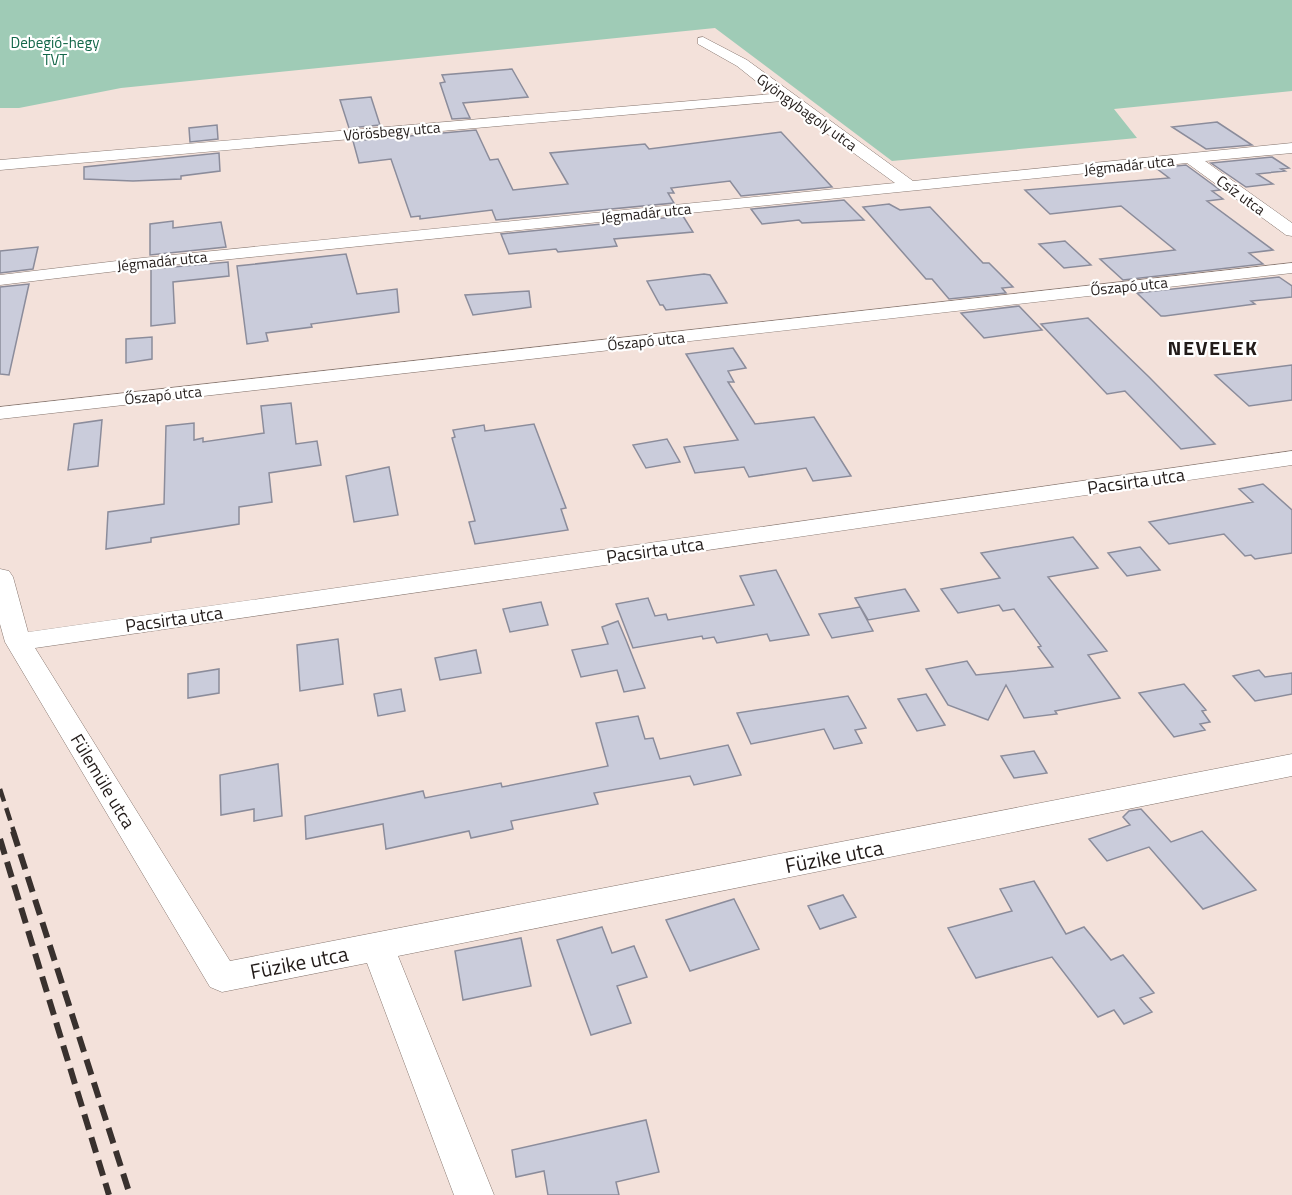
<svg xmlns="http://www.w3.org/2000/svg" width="1292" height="1195" font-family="'Titillium Web',sans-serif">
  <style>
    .green { fill: #9fcbb6 }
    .building { fill: #caccdb; stroke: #8b8c9b; stroke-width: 1.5 }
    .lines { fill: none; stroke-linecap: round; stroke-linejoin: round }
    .minor-casing { stroke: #877770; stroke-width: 1 }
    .minor { fill: #fff; fill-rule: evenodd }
    .rail-far1 { stroke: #39312e; stroke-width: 4.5; stroke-dasharray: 13 7; stroke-linecap: butt }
    .rail { stroke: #39312e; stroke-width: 6; stroke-dasharray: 16 8; stroke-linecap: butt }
    .labels { text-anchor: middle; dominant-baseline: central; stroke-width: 4.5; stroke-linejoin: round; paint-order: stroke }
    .far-park-label { font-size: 15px; fill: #136749; stroke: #fff }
    .far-street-label { font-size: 15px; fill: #221b19; stroke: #fff }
    .street-label { font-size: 18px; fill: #221b19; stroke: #fff }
    .far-district-label { font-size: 20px; font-weight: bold; letter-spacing: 1.5px; fill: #221b19; stroke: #fff }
    .near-street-label { font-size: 21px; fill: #221b19; stroke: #fff }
  </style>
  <rect width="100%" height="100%" fill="#f3e1da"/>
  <!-- green -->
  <path class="green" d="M 0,0 L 1292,0 L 1292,91 L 1114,109 L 1137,138 L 892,161 L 715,28 L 121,88 L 19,108 L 0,108 Z"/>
  <!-- building -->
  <path class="building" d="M 512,69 L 528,97 L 463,103 L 470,118 L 452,119 L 440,83 L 445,82 L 442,75 Z
    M 371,97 L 380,125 L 349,128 L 340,100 Z
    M 1217,122 L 1252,145 L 1206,149 L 1172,127 Z
    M 217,125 L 218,139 L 190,142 L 189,128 Z
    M 476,130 L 490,160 L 498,159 L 513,190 L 568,184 L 550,153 L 645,144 L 649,149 L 781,132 L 832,187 L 741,196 L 730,181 L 671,188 L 674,193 L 668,193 L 674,203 L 496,220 L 492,210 L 420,219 L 420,216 L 411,217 L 391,159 L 359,163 L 353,141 Z
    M 219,153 L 220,171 L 181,176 L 181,179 L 133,181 L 84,179 L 84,167 Z
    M 1272,157 L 1289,168 L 1281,169 L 1285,171 L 1257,174 L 1273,184 L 1246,187 L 1211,163 Z
    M 1186,165 L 1220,190 L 1212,191 L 1223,199 L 1207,201 L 1273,250 L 1249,253 L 1263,264 L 1123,280 L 1100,259 L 1175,250 L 1121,206 L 1050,214 L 1025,190 L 1169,178 L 1156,168 Z
    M 844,200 L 864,220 L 802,223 L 799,220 L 762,224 L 751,209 Z
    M 889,204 L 900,210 L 930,207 L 983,263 L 989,263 L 1013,287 L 1002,288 L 1006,293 L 949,299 L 932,279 L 926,279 L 863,207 Z
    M 683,216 L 693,232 L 614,239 L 617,246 L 558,252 L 556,249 L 509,254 L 501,234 Z
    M 173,221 L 173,228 L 221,222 L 226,247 L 150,255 L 150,224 Z
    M 1065,241 L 1091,265 L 1064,268 L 1039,244 Z
    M 38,247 L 33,269 L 0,273 L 0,251 Z
    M 346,254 L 357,294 L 397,289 L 399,312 L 311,324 L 312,327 L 266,333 L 268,341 L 247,344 L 237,266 Z
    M 228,262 L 229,276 L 173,282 L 175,323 L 151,326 L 151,269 Z
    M 704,274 L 710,275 L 727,303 L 666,310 L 663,305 L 660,305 L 647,281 Z
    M 1279,277 L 1292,286 L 1292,297 L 1251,301 L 1255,304 L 1165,316 L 1161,316 L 1137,293 Z
    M 29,284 L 9,375 L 0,374 L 0,287 Z
    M 529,291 L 531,307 L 473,315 L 465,295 Z
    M 1019,306 L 1042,330 L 984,338 L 961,313 Z
    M 1088,318 L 1149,377 L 1215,444 L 1181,449 L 1125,391 L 1107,394 L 1041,324 Z
    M 152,337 L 152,359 L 126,363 L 126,339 Z
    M 733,348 L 746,368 L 728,371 L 734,382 L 728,382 L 755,424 L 814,417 L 851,476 L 813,481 L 806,468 L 749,477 L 744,467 L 695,473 L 684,447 L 738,440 L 686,354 Z
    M 1292,365 L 1292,400 L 1249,406 L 1215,375 Z
    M 291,403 L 296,444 L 317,441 L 321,465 L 269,473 L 272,502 L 239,507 L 239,524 L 151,538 L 151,542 L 106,549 L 108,512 L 164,504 L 166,426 L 194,423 L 194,440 L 203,438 L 203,442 L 264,433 L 261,406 Z
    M 102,420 L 98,466 L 68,470 L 74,424 Z
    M 534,424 L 566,508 L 561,509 L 568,530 L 475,544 L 469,522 L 475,521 L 452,438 L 455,437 L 453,430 L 484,425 L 485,431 Z
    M 667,439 L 680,462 L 646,468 L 633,445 Z
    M 389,467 L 398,515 L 354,522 L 346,476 Z
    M 1263,484 L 1292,510 L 1292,553 L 1255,559 L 1251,555 L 1245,556 L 1224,534 L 1169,544 L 1149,522 L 1253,502 L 1239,489 Z
    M 1073,537 L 1098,568 L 1048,577 L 1107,651 L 1088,655 L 1120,698 L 1055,711 L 1057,714 L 1024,718 L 1006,685 L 988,720 L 948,705 L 926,669 L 967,661 L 976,675 L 1053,667 L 1038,647 L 1041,646 L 1014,609 L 1003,611 L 999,605 L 958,613 L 941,589 L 1000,578 L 981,553 Z
    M 1140,547 L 1160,570 L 1127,576 L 1108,553 Z
    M 776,570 L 809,635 L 770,641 L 767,634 L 717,643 L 714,637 L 703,639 L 702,636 L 633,648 L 616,604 L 648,598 L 655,616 L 666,614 L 668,620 L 754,605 L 740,576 Z
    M 905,589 L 919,611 L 868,620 L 855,598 Z
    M 541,602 L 548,625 L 510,632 L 503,609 Z
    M 860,607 L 873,631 L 832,638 L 819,614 Z
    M 618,621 L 626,640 L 645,688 L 624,692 L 617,670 L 581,677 L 572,650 L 608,644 L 602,627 Z
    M 338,639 L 343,684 L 300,691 L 297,645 Z
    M 476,650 L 481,673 L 440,680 L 435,658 Z
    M 219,669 L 219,693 L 188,698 L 188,674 Z
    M 1259,670 L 1265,677 L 1292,673 L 1292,694 L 1255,701 L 1233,676 Z
    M 1184,684 L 1206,710 L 1202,711 L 1210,722 L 1200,724 L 1205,730 L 1174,737 L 1139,693 Z
    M 401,689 L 405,711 L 378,716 L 374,694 Z
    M 926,694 L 945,725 L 917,731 L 898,699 Z
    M 848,696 L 866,728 L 855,730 L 862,743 L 834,749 L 824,729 L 751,744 L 737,713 Z
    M 638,716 L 645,739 L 653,738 L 660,759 L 728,745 L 741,775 L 694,785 L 690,776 L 594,793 L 598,804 L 511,821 L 513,829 L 471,838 L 469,831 L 386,849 L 383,824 L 306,839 L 305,816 L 423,791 L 425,798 L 501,783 L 502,787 L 608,766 L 596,723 Z
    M 1034,751 L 1047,773 L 1014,778 L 1001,756 Z
    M 278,764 L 282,816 L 254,821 L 254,809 L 221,815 L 220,775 Z
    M 1141,809 L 1171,842 L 1202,831 L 1256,890 L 1203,909 L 1149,847 L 1107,861 L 1089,839 L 1130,825 L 1123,817 L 1129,811 Z
    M 1034,881 L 1066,934 L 1084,927 L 1111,960 L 1123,955 L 1154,993 L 1140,998 L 1152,1012 L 1124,1024 L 1114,1010 L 1098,1017 L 1052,957 L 976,978 L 948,928 L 1012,911 L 1000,889 Z
    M 843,895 L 856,917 L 820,929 L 808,906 Z
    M 734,899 L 759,949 L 690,971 L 666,920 Z
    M 602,927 L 612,953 L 634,946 L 647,977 L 617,986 L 631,1023 L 591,1035 L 557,940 Z
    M 521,938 L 531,986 L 463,1000 L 455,951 Z
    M 646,1120 L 659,1172 L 616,1182 L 619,1195 L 548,1195 L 544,1171 L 516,1177 L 512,1150 Z"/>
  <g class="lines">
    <!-- minor casing -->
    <g class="minor-casing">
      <path id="minor" d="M 703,37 L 747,60 L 913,181 L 1292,143 L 1292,153 L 1205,161 L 1292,223 L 1292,236 L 1286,235 L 1187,163 L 142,268 L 0,285 L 0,275 L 142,258 L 895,183 L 782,101 L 0,170 L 0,160 L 772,94 L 737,66 L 698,44 L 698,38 Z
        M 1292,263 L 1292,273 L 0,419 L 0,407 Z
        M 1292,451 L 1292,465 L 35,648 L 230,961 L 1292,754 L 1292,776 L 398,956 L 494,1195 L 454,1195 L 367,963 L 222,992 L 210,987 L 5,642 L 0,624 L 0,569 L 9,571 L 13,577 L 28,632 Z"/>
    </g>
    <!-- minor -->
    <use href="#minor" class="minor"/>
    <!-- rail-far1 -->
    <path class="rail-far1" d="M 0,789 L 14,832"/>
    <!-- rail -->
    <path class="rail" d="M 13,831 L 130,1195
      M 0,839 L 109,1195"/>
  </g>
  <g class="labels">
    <!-- far-park labels -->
    <g class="far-park-label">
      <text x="55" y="42">Debegió-hegy<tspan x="55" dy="17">TVT</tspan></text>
    </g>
    <!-- far-street labels -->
    <g class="far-street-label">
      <text transform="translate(807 112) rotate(36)">Gyöngybagoly utca</text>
      <text transform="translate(392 131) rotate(-5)">Vörösbegy utca</text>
      <text transform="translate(1129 165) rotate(-6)">Jégmadár utca</text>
      <text transform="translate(1241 195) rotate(36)">Csíz utca</text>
      <text transform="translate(646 213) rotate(-6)">Jégmadár utca</text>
      <text transform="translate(162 261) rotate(-6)">Jégmadár utca</text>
      <text transform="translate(1129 286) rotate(-6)">Őszapó utca</text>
      <text transform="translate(646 341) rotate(-6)">Őszapó utca</text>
      <text transform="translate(163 395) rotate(-6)">Őszapó utca</text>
    </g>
    <!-- street labels -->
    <g class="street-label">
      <text transform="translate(1136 481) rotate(-8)">Pacsirta utca</text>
      <text transform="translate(655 550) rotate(-8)">Pacsirta utca</text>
      <text transform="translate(174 619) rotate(-8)">Pacsirta utca</text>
      <text transform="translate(103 781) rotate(59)">Fülemüle utca</text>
    </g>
    <!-- far-district labels -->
    <g class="far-district-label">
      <text x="1213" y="347">NEVELEK</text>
    </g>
    <!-- near-street labels -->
    <g class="near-street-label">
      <text transform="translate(834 856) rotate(-11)">Füzike utca</text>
      <text transform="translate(299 962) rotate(-11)">Füzike utca</text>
    </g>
  </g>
</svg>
